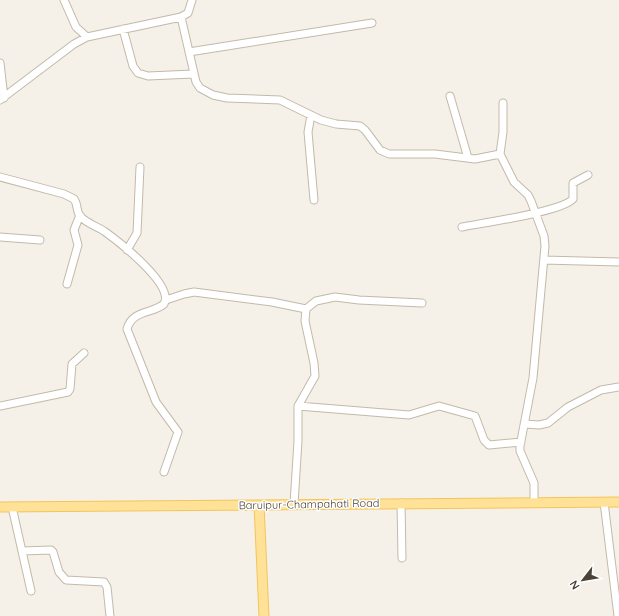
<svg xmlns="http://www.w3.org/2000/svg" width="619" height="616" font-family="Quicksand,sans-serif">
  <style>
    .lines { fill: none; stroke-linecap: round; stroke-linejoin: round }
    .minor-casing { stroke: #c2baa9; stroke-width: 9 }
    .major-casing { stroke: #f2c559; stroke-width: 11 }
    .minor { stroke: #fff; stroke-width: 7 }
    .major { stroke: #ffe297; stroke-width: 9 }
    .labels { text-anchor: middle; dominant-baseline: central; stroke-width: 3; stroke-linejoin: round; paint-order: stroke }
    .street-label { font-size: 11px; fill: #4a4235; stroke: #fff }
  </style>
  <rect width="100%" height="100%" fill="#f6f1e8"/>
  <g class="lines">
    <!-- minor casing -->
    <g class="minor-casing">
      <path id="minor" d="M 64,0 L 76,27 L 87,37
        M 181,17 L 196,82 L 200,88 L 213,95 L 227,98 L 280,100 L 321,120 L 336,124 L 360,126 L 365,130 L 380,150 L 389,154 L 435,154 L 475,159 L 500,154 L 514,182 L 528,195 L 531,201 L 544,236 L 545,246 L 533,378 L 520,446 L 520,451 L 534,483 L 534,503
        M 123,29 L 133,66 L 138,73 L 148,76 L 193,74
        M 189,52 L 372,23
        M 0,63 L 4,98
        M 450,96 L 468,158
        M 0,100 L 74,44 L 87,37 L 181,17 L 188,13 L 192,0
        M 311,115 L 308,132 L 314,200
        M 500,154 L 503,132 L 503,103
        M 0,177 L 64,194 L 74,199 C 78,204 76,211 80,216 C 86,223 96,226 104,231 C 118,241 175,285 164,304 C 152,314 132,310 127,329 L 156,402 L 178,432 L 164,472
        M 462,227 C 483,223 561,212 573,199 L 573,183 L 588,175
        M 0,237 L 40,240
        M 127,250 L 137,233 L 140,167
        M 544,260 L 619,262
        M 67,284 L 78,245 L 74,230 L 80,215
        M 166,300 L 184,294 L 194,292 L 272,302 L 306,309
        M 0,406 L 68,392 L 70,389 L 72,364 L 84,353
        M 298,406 L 409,415 L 439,406 L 475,416 L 484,440 L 489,445 L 521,442
        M 525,424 L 539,425 L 548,423 L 568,407 L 601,390 L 619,387
        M 604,502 L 618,616
        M 401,503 L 402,558
        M 294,504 L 298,441 L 298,406 L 315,376 L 314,363 L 305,321 L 306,309 L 316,301 L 335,297 L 359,300 L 422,303
        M 12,507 L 31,591
        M 22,551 L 51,550 L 53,552 L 59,572 L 66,580 L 104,582 L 107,587 L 110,616"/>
    </g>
    <!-- major casing -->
    <g class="major-casing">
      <path id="major" d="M 259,505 L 264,616
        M 0,507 L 619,502"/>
    </g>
    <!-- minor -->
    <use href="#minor" class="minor"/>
    <!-- major -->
    <use href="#major" class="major"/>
  </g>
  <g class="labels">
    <!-- street labels -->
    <g class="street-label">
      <text transform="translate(309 504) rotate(-1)">Baruipur-Champahati Road</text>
    </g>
  </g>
  <!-- north arrow -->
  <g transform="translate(583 580) rotate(239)" stroke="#ffffff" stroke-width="3" paint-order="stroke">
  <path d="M0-3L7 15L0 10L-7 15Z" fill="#4a4235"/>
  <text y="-6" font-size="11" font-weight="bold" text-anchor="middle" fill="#4a4235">N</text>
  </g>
</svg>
